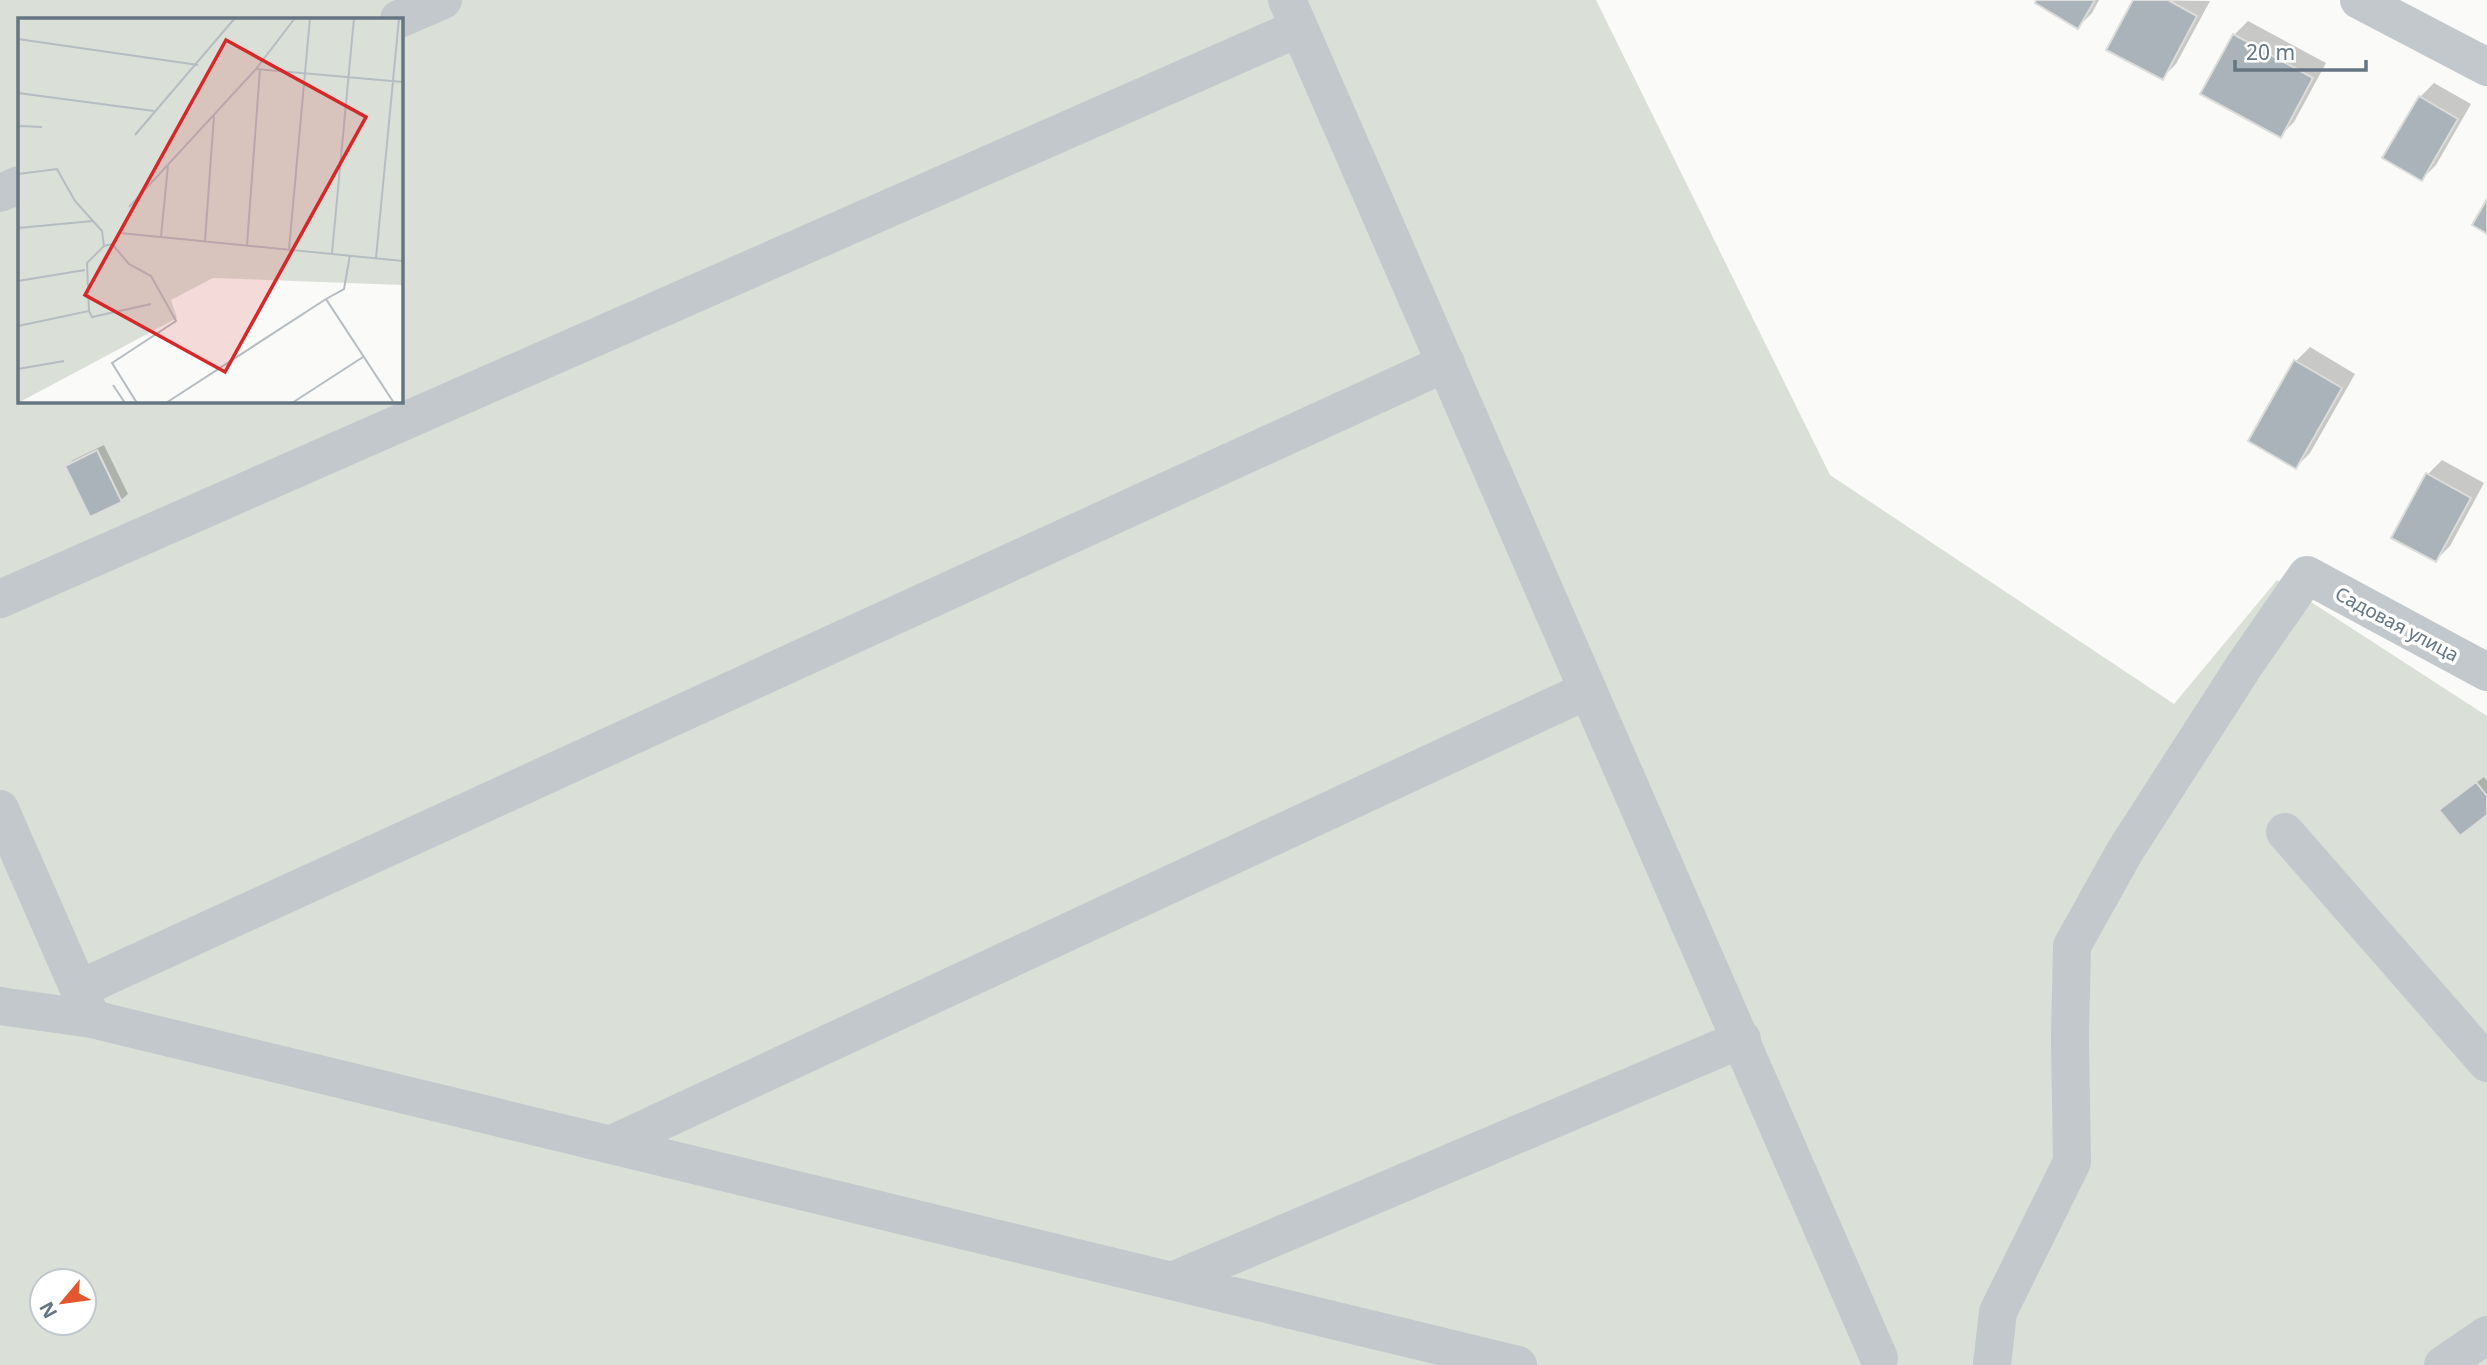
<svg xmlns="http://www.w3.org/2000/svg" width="2487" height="1365" font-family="'Noto Sans',sans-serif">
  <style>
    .green { fill: #dadfd7; fill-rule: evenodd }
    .shadow { fill: #0003 }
    .building { fill: #aab3b9; stroke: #dcdcda; stroke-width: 2 }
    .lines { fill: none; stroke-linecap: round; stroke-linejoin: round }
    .minor { stroke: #c3c8cc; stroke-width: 38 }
    .labels { text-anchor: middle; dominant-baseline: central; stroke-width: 7; stroke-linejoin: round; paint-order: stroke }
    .street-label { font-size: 19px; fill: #657683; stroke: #fff }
    .inset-road { fill: none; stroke: #b5bdc2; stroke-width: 2 }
    .view { fill: #d62828; fill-opacity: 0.15; stroke: #d62828; stroke-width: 3.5 }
    .inset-edge { fill: none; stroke: #657683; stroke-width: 3.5 }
  </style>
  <rect width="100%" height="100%" fill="#fafaf8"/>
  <!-- green -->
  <path class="green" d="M 0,0 L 1596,0 L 1830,475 L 2174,704 L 2277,580 L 2487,716 L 2487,1365 L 0,1365 ZM 19,19 L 401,19 L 401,401 L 19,401 ZM 42,1281 L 84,1281 L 84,1323 L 42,1323 Z"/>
  <!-- shadow -->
  <path class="shadow" d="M 2038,0 L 2099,0 L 2092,13 L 2078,27 Z
    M 2135,0 L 2210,1 L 2176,64 L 2162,78 Z
    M 2248,21 L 2326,63 L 2294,122 L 2280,136 L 2234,35 Z
    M 2434,83 L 2471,104 L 2436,165 L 2422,179 L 2420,97 Z
    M 2310,347 L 2355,374 L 2310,453 L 2296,467 L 2296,361 Z
    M 104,445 L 128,494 L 121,500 L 67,466 L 73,460 Z
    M 2442,460 L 2484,483 L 2450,546 L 2436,560 L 2428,474 Z
    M 2484,777 L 2487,781 L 2487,813 L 2448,804 Z"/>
  <!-- building -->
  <path class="building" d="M 2036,0 L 2095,0 L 2078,29 L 2035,3 Z
    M 2133,0 L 2168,0 L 2197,16 L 2163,80 L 2106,50 Z
    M 2233,34 L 2313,78 L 2281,138 L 2200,94 Z
    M 2419,96 L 2458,119 L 2422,181 L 2382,158 Z
    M 2487,199 L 2487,234 L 2472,225 Z
    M 2294,360 L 2342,388 L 2296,469 L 2248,441 Z
    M 97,450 L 122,502 L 90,517 L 65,466 Z
    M 2426,473 L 2471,498 L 2436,562 L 2391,538 Z
    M 2476,782 L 2487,796 L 2487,815 L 2460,836 L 2439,810 Z"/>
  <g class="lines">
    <!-- minor -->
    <path class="minor" d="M 1287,0 L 1879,1358
      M 2359,0 L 2487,67
      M 399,19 L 443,0
      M 0,193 L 19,185
      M 0,599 L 1299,28
      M 0,809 L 92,1019 L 1518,1365
      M 2285,832 L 2487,1063
      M 79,989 L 1446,363
      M 0,1006 L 92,1019
      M 610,1145 L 1588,690
      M 1172,1281 L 1742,1039
      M 1992,1365 L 1998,1312 L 2072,1162 L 2070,1038 L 2072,946 L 2125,851 L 2244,666 L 2307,575 L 2487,672
      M 2443,1365 L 2487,1335"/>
  </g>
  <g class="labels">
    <!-- street labels -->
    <g class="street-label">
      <text transform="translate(2397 624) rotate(28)">Садовая улица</text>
    </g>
  </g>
  <!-- overview -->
  <g transform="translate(18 18)">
    <rect width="385" height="385" fill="#fafaf8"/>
    <path d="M 0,0 L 385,0 L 385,267 L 195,260 L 153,282 L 159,300 L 0,385 Z" fill="#dadfd7"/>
    <path class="inset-road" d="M 0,21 L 180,47M 238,51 L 277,0M 0,75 L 136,93M 0,108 L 24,109M 117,117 L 217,0M 0,156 L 39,151 L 57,183 L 84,213 L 86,228 L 94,226 L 111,246 L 133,258 L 152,292 L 158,303 L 94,345 L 119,385M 111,189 L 238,51 L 385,64M 0,210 L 75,203M 102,215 L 385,243M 143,219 L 150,147M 187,223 L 196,97M 229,227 L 242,51M 271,231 L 292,0M 314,235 L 336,0M 332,237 L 326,271 L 308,281 L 376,385M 358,240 L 381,0M 0,263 L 67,252M 71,293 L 74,299 L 133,286M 0,308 L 71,293 L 69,245 L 86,228M 0,351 L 46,343M 95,367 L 107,385M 148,385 L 308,281M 274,385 L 345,339"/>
    <path class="view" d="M 208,22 L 348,99 L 207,354 L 67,277 Z"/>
    <rect width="385" height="385" class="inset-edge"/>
  </g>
  <!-- north arrow -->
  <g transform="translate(63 1302) rotate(241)"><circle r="33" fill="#ffffff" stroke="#c1c8cd" stroke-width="2"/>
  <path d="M0-5L12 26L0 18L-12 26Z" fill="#e4572e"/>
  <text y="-10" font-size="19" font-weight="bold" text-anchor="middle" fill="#657683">N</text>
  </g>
  <!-- scale -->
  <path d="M2235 60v10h131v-10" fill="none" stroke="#657683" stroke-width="3.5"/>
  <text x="2246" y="60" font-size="21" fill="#657683" stroke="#ffffff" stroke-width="5" paint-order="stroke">20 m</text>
</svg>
